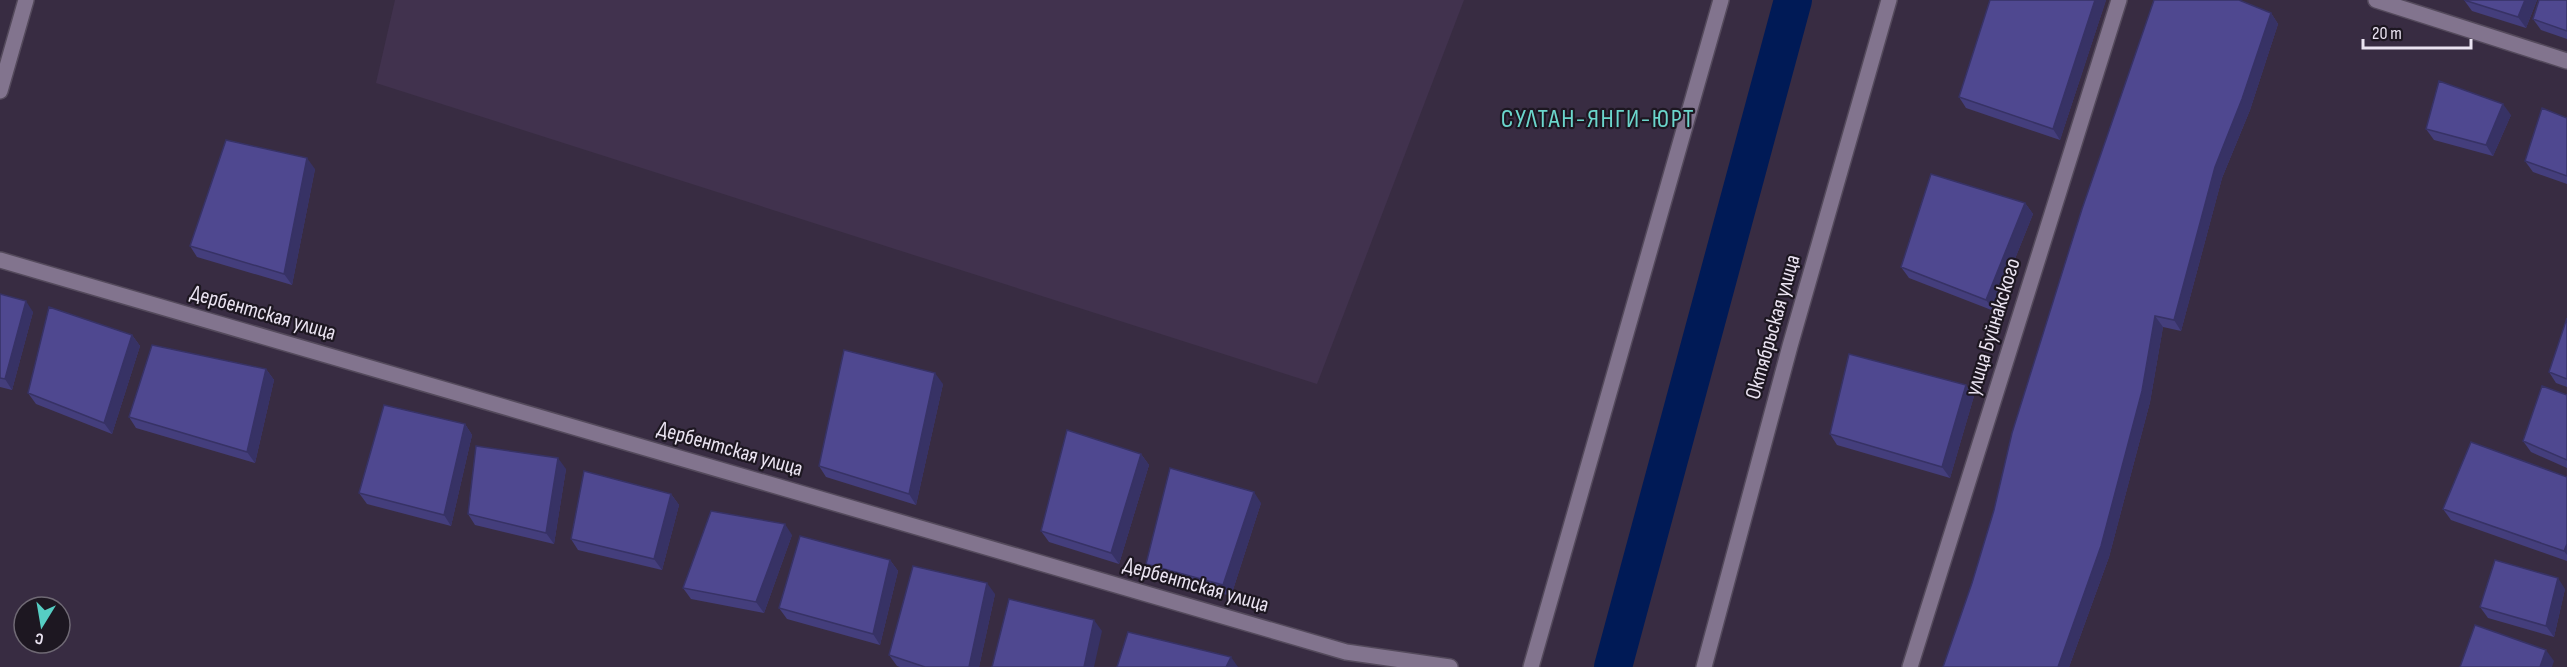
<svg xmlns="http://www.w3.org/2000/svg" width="2567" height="667" font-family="'Sofia Sans Condensed',sans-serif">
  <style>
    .built { fill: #41324e }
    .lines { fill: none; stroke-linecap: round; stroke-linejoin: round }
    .canal { stroke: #001a56; stroke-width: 38 }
    .street-casing { stroke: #544a5c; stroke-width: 18 }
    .secondary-casing { stroke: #544a5c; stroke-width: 18 }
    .street { stroke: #82748e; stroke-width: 15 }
    .secondary { stroke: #82748e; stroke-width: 15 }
    .wall { fill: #443e7c }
    .shaded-wall { fill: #373265 }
    .building { fill: #4f4890; stroke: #373265; stroke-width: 1.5 }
    .labels { text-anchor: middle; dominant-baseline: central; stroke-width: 4.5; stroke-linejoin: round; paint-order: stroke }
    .street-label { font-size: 22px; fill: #eae3f1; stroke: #1d1721 }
    .quarter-label { font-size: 26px; letter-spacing: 1.5px; fill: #6bd6cc; stroke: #1d1721 }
  </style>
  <rect width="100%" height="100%" fill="#382c42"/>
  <!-- built -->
  <path class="built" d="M 395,0 L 1464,0 L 1317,384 L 376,83 Z"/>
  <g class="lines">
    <!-- canal -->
    <path class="canal" d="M 1613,667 L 1793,0"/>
    <!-- street casing -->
    <g class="street-casing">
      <path id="street" d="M 2376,0 L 2567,61
        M 0,91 L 26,0
        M 0,260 L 1346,652 L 1450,667
        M 1531,667 L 1721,0
        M 1910,667 L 2119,0"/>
    </g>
    <!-- secondary casing -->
    <g class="secondary-casing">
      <path id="secondary" d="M 1704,667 L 1790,346 L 1889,0"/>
    </g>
    <!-- street -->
    <use href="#street" class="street"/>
    <!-- secondary -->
    <use href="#secondary" class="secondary"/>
  </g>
  <!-- wall -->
  <path class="wall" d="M 1990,0 L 2106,0 L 2060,140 L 1966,108 L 1959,97 Z
    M 2464,0 L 2537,0 L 2526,28 L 2472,11 Z
    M 2567,0 L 2567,39 L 2541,30 L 2533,19 Z
    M 2271,13 L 2278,24 L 2250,110 L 2222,178 L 2181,331 L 2163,327 L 2150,402 L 2109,557 L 2069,667 L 1943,667 Z
    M 2511,115 L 2493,156 L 2434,140 L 2426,129 Z
    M 2567,118 L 2567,184 L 2533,172 L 2525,161 Z
    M 315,169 L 292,285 L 197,257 L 190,246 Z
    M 2025,203 L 2033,214 L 1994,311 L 1909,278 L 1901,267 Z
    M 0,294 L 33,312 L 12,390 L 0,387 Z
    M 2567,318 L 2567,387 L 2556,383 L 2549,372 Z
    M 132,335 L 140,346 L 112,434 L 36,404 L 28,393 Z
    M 266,369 L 274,380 L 255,463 L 136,428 L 129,417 Z
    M 943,384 L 916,505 L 826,477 L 819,466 Z
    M 2567,395 L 2567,468 L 2531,452 L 2523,441 Z
    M 1974,396 L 1950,478 L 1837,445 L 1830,434 Z
    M 465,424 L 472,435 L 451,526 L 367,504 L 359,493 Z
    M 1141,454 L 1149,465 L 1119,564 L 1049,542 L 1041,531 Z
    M 566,469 L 554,544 L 475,525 L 468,514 Z
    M 2567,477 L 2567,561 L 2451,520 L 2443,509 Z
    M 671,494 L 679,505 L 662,570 L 578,550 L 571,539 Z
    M 1261,503 L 1231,596 L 1154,575 L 1146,564 Z
    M 792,535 L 764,613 L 691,599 L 683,588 Z
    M 890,560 L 898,571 L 880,645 L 787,619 L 779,608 Z
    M 2565,589 L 2554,637 L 2488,618 L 2480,607 Z
    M 995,594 L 979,667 L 900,667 L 897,666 L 889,655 Z"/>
  <!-- shaded-wall -->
  <path class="shaded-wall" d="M 2095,0 L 2106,0 L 2060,140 L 2053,129 Z
    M 2525,0 L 2537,0 L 2526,28 L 2518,17 Z
    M 2271,13 L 2278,24 L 2250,110 L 2222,178 L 2181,331 L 2174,320 L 2215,167 Z
    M 2503,104 L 2511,115 L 2493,156 L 2486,145 Z
    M 307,158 L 315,169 L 292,285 L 284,274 Z
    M 2025,203 L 2033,214 L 1994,311 L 1986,300 Z
    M 26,301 L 33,312 L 12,390 L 5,379 Z
    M 2155,316 L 2163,327 L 2150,402 L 2109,557 L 2069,667 L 2058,667 Z
    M 132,335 L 140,346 L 112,434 L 104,423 Z
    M 266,369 L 274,380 L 255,463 L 247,452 Z
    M 935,373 L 943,384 L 916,505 L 909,494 Z
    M 1966,385 L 1974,396 L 1950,478 L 1942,467 Z
    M 465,424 L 472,435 L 451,526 L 444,515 Z
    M 1141,454 L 1149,465 L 1119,564 L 1111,553 Z
    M 558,458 L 566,469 L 554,544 L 546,533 Z
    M 1254,492 L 1261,503 L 1231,596 L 1223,585 Z
    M 671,494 L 679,505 L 662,570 L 654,559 Z
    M 785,524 L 792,535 L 764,613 L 756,602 Z
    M 2567,544 L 2567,555 L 2564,551 Z
    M 890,560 L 898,571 L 880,645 L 873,634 Z
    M 2558,578 L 2565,589 L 2554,637 L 2546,626 Z
    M 987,583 L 995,594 L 979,667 L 969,667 Z
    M 1094,620 L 1102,631 L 1094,667 L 1084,667 Z
    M 2546,650 L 2554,661 L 2552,667 L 2540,667 Z
    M 1231,657 L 1238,667 L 1226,667 Z"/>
  <!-- building -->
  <path class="building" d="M 1990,0 L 2095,0 L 2053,129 L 1959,97 Z
    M 2154,0 L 2239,0 L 2271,13 L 2242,99 L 2215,167 L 2174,320 L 2155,316 L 2142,391 L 2101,546 L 2058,667 L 1943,667 L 1972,583 L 1994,510 L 2012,433 L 2082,209 Z
    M 2464,0 L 2525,0 L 2518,17 Z
    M 2539,0 L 2567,0 L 2567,31 L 2533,19 Z
    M 2439,81 L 2503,104 L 2486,145 L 2426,129 Z
    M 2542,108 L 2567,118 L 2567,176 L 2525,161 Z
    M 226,140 L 307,158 L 284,274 L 190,246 Z
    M 1931,174 L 2025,203 L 1986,300 L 1901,267 Z
    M 0,294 L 26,301 L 5,379 L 0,378 Z
    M 49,307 L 132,335 L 104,423 L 28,393 Z
    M 2567,318 L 2567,379 L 2549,372 Z
    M 152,345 L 266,369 L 247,452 L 129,417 Z
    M 844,350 L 935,373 L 909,494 L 819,466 Z
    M 1849,354 L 1966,385 L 1942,467 L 1830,434 Z
    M 2542,386 L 2567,395 L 2567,460 L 2523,441 Z
    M 384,405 L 465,424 L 444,515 L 359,493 Z
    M 1067,430 L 1141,454 L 1111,553 L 1041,531 Z
    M 2471,442 L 2567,477 L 2567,544 L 2564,551 L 2443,509 Z
    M 476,446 L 558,458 L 546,533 L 468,514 Z
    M 1170,468 L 1254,492 L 1223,585 L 1146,564 Z
    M 584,471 L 671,494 L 654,559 L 571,539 Z
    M 711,511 L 785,524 L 756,602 L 683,588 Z
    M 800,536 L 890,560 L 873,634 L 779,608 Z
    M 2495,560 L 2558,578 L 2546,626 L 2480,607 Z
    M 913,566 L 987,583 L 969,667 L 925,667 L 889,655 Z
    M 1009,599 L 1094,620 L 1084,667 L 992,667 Z
    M 2475,625 L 2546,650 L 2540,667 L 2460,667 Z
    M 1128,632 L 1231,657 L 1226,667 L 1117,667 Z"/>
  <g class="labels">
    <!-- street labels -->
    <g class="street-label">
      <text transform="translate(263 313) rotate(16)">Дербентская улица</text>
      <text transform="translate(1773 327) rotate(-74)">Октябрьская улица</text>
      <text transform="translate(1993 327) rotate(-73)">улица Буйнакского</text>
      <text transform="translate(730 449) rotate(16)">Дербентская улица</text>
      <text transform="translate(1196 585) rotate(16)">Дербентская улица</text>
    </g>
    <!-- quarter labels -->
    <g class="quarter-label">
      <text x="1598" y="119">СУЛТАН-ЯНГИ-ЮРТ</text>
    </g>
  </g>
  <!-- north arrow -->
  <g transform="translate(42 625) rotate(191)"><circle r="28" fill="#1d1721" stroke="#6f6974" stroke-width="1.5"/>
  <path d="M0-4.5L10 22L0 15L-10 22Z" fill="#56cec4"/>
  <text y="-9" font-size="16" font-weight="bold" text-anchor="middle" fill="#eae3f1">С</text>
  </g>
  <!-- scale -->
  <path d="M2363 39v9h108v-9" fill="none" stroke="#eae3f1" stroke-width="3"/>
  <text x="2372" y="39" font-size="18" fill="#eae3f1" stroke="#1d1721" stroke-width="4.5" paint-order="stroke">20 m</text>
</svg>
